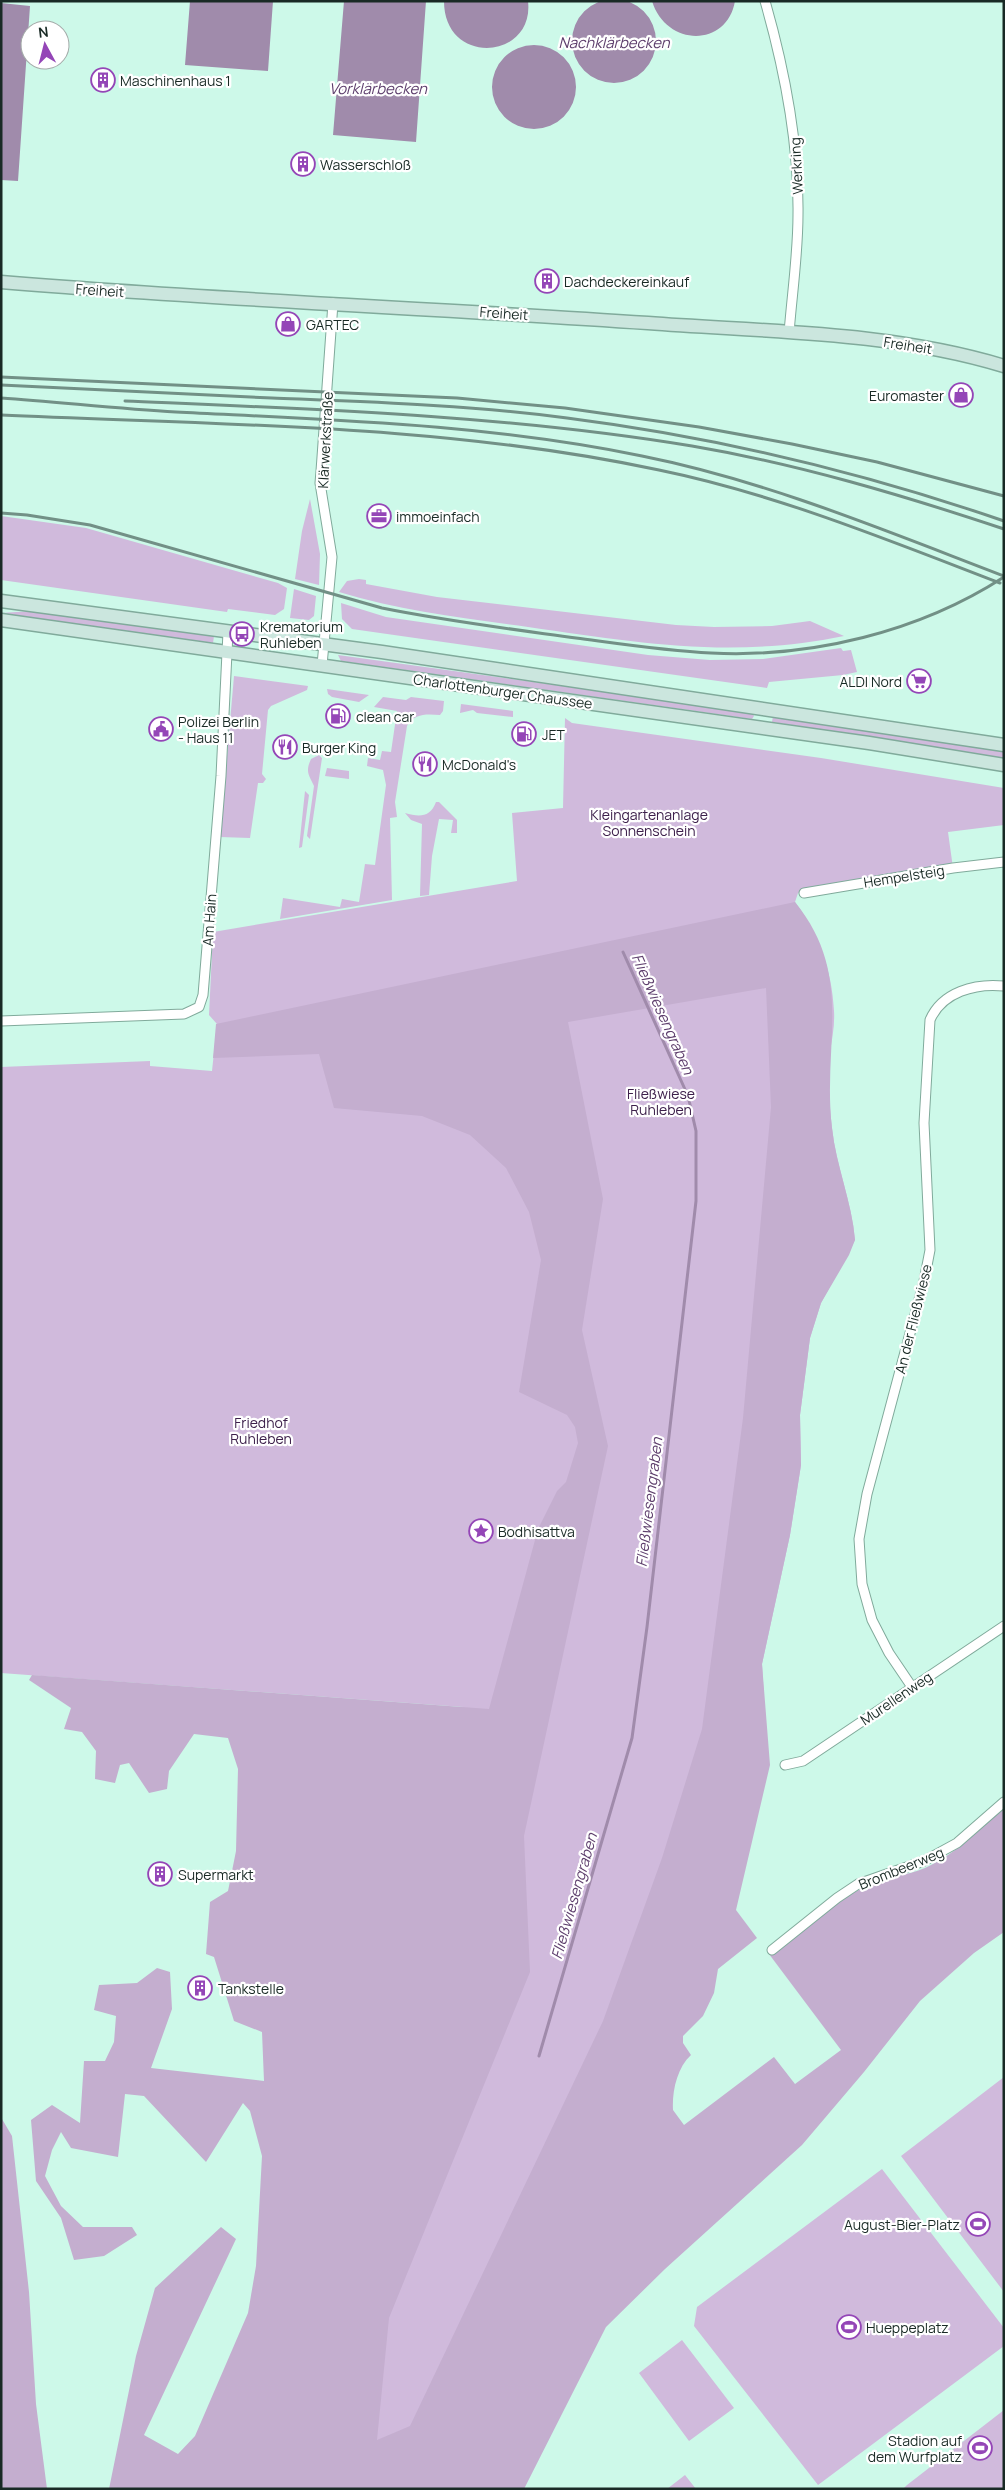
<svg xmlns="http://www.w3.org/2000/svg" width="1005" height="2490" font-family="Manrope,sans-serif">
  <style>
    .green { fill: #d0badc }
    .forest { fill: #c4aecf; fill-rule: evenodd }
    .water { fill: #a08bab }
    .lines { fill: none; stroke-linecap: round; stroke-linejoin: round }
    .stream { stroke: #a08bab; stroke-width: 3 }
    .street-casing { stroke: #80aa9b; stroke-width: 11 }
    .secondary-casing { stroke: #80aa9b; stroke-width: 15 }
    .street { stroke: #fff; stroke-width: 9 }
    .secondary { stroke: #cbe6de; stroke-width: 12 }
    .rail { stroke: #729086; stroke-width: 3 }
    .labels { text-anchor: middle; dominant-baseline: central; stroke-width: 4.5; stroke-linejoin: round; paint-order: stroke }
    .poi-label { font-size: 14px; fill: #192a25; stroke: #fff; text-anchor: start }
    .street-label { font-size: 14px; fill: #192a25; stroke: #fff }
    .park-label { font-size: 14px; fill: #3d204b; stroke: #fff }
    .water-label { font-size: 15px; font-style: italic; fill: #5e3f6d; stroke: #fff }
  </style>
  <rect width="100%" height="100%" fill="#cdf9e9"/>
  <!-- green -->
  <path class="green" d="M 310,499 L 320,554 L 319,585 L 295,579 L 302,531 Z
    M 1,516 L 86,528 L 278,583 L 287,588 L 284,609 L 275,615 L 228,609 L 227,612 L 1,580 Z
    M 359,579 L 366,580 L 366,584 L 437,597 L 676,625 L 714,627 L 772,626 L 810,621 L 844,636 C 732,659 639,643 528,627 C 464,618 401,611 339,592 L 347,581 Z
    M 294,589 L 316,596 L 314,616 L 309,620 L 290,618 Z
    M 341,603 L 386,617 L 648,655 L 710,660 L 763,659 L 841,648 L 843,651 L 851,650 L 857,672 L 843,675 L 769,682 L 767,688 L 352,629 L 342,619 Z
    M 32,611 L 214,636 L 213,643 L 1,613 Z
    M 338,655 L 752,712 L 754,716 L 752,719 L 341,661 Z
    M 234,676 L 308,686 L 307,690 L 271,706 L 268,710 L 262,774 L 266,779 L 263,783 L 258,783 L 250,838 L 220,837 Z
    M 327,689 L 369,695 L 359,702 L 332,697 L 328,694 Z
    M 383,697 L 406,700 L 411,697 L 444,701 L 443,711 L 440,715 C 427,714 414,713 407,726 L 395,802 L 397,817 L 390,818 L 392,900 L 280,919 L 283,898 L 340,907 L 342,899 L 359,902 L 365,864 L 375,865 L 386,785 L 383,770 L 367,766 L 368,758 L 380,760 L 382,751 L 391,752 L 397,711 L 374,707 Z
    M 461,704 L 513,711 L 513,717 L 477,713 L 473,710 L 460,713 Z
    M 773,716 L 1004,752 L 1004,758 L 772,722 Z
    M 565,718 L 572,723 L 821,758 L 1004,788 L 1004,825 L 948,832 L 953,868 L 798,893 L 795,902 C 819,935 832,970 834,1011 C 835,1025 832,1039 830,1052 C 828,1077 829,1103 832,1128 C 836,1166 852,1202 855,1240 L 821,1303 L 810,1338 L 800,1415 L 801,1465 L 790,1535 L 762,1664 L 764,1697 L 400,2489 L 230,2489 L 463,1707 L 1,1673 L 1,1067 L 150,1061 L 150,1066 L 212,1071 L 217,1024 L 209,1015 L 213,932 L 517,881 L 512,813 L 563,808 Z
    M 319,755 L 322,758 L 310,839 L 307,836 L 314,786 C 309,775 305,772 311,759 Z
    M 327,768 L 349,771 L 349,779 L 325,776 Z
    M 305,791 L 309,795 L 302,847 L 299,848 Z
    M 436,802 L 439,802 L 457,820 L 457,833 L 451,833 L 453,820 L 439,819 L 432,856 L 429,895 L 420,896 L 422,824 L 411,820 L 405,813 C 419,817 430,818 436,802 Z
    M 1004,2077 L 1004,2292 L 901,2156 Z
    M 882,2169 L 1004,2328 L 1004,2346 L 818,2485 L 694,2326 L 697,2307 Z
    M 682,2340 L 734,2408 L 689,2441 L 639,2373 Z
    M 1004,2410 L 1004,2489 L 903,2489 L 907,2485 Z
    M 685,2475 L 696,2489 L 667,2489 Z"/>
  <!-- forest -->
  <path class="forest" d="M 795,902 C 855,976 822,1044 832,1128 C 836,1166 852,1202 855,1240 L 849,1255 L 821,1303 L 810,1338 L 800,1415 L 801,1465 L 790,1535 L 762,1664 L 770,1765 L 736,1910 L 757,1938 L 718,1969 L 714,1993 L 703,2016 L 683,2036 L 683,2043 L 691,2055 C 677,2068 672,2091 673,2110 L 684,2125 L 774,2057 L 795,2084 L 841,2050 L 769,1954 L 774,1950 L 780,1950 C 807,1928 834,1902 866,1886 C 884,1877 906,1876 925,1868 C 956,1854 979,1830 1004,1808 L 1004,1932 L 974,1953 L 920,2001 L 864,2072 L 802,2145 L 665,2269 L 606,2327 L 524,2489 L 109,2489 L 136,2356 L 155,2288 L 221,2227 L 236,2239 L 144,2435 L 178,2454 L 195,2436 L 248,2313 L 256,2266 L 262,2156 L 250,2111 L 243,2103 L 206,2162 L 144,2096 L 125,2094 L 118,2157 L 71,2148 L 61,2132 L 52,2150 L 45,2176 L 61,2206 L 83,2227 L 132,2227 L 137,2235 L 104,2256 L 74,2260 L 61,2218 L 36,2181 L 31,2120 L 52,2105 L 80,2123 L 84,2061 L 105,2061 L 114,2042 L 116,2016 L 94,2010 L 99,1985 L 137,1983 L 157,1968 L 170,1972 L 172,2009 L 151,2068 L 264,2081 L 262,2032 L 234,2021 L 214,1957 L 206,1954 L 210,1902 L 228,1891 L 236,1851 L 238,1769 L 228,1738 L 194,1734 L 169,1771 L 167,1789 L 149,1793 L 129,1763 L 120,1765 L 115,1783 L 95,1779 L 96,1751 L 82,1732 L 64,1729 L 71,1708 L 29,1680 L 32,1675 L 489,1709 L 538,1529 L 557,1491 L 566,1482 L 578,1443 L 575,1427 L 567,1415 L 519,1392 L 541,1260 L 529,1212 L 506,1168 L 470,1135 L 422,1116 L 334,1108 L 319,1054 L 213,1058 L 216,1024 ZM 766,988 L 771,1107 L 743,1418 L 702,1729 L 662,1858 L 603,2021 L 410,2426 L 377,2440 L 389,2318 L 530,1972 L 524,1836 L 608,1446 L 582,1330 L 603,1199 L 568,1022 Z
    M 2,2119 L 12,2136 L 29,2292 L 36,2404 L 47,2489 L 1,2489 Z"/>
  <!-- water -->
  <path class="water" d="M572 41a42 42 0 1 1 84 0a42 42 0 1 1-84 0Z
    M 190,1 L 273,1 L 268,71 L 185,65 Z
    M 344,1 L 426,1 L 416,142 L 333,135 Z
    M 444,1 L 528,1 C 535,60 444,67 444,1 Z
    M 652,1 L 735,1 C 727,48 666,47 652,1 Z
    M 1,3 L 30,6 L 18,181 L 1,180 Z
    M492 87a42 42 0 1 1 84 0a42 42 0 1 1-84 0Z"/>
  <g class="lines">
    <!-- stream -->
    <path class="stream" d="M 539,2056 L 632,1738 L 647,1627 L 696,1201 L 696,1131 L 688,1096 L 623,952"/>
    <!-- street casing -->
    <g class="street-casing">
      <path id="street" d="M 765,1 C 785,71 799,142 798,215 C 798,254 792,294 789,333
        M 322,665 L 332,557 L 320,483 L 321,471 L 333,303
        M 804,893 L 953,868 L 1004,862
        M 1,1021 L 184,1014 L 199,1007 L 203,995 L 221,776 L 228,632
        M 912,1687 L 889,1653 L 872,1620 L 862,1584 L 859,1539 L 867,1494 L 924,1281 L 930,1250 L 924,1123 L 930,1020 C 942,992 975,983 1004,986
        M 785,1765 L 803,1761 L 1004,1626
        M 772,1950 L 837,1898 L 858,1884 L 924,1861 L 957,1843 L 1004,1802"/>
    </g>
    <!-- secondary casing -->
    <g class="secondary-casing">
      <path id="secondary" d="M 1,282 C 216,300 432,308 648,323 C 766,332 889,331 1004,366
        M 1,601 L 382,652 L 1004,745
        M 1,620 L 869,743 L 1004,765"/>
    </g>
    <!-- street -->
    <use href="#street" class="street"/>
    <!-- secondary -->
    <use href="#secondary" class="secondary"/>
    <!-- rail -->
    <path class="rail" d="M 1,377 L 457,398 L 565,408 L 699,427 L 792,444 L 877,462 L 1004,496
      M 1,385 C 91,389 182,394 272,398 C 370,402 469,405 567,418 C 716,437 862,472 1004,521
      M 1,398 C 60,402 118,409 176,412 C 333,420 487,424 642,456 C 767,481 886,531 1004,576
      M 125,401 C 314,409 505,415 692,446 C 798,464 902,495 1004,529
      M 1,415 C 221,425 444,424 659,470 C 776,494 888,540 1000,583
      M 1,513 L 27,515 L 90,525 L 382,608 C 446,621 511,629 576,638 C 621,644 666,651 711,653 C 811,658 919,632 1004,577"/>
  </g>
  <!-- icons -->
  <defs>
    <g id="building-ring" transform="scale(1.25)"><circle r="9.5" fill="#fff" stroke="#9446b7" stroke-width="1.5"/><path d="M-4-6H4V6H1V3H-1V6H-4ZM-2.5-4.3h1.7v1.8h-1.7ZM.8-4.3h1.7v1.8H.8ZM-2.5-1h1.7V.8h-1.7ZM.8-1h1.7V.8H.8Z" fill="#9446b7"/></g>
    <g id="shop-ring" transform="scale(1.25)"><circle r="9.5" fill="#fff" stroke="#9446b7" stroke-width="1.5"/><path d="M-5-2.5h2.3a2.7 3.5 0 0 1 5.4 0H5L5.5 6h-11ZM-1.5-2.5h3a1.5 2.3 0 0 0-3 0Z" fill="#9446b7"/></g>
    <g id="office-ring" transform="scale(1.25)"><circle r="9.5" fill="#fff" stroke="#9446b7" stroke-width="1.5"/><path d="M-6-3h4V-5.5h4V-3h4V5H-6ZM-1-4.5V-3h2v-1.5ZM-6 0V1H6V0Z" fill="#9446b7"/></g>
    <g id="bus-ring" transform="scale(1.25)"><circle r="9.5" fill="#fff" stroke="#9446b7" stroke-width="1.5"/><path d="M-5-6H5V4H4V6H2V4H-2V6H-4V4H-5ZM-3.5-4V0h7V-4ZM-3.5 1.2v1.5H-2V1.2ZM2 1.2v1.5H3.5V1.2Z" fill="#9446b7"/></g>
    <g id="supermarket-ring" transform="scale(1.25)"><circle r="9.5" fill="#fff" stroke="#9446b7" stroke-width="1.5"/><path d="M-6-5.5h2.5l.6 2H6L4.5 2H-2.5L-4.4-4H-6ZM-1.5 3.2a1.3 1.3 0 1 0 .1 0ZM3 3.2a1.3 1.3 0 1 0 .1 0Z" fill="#9446b7"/></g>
    <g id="fuel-ring" transform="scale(1.25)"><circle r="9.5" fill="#fff" stroke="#9446b7" stroke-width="1.5"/><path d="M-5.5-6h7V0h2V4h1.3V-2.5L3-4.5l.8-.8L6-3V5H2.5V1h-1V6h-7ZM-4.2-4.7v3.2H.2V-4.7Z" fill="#9446b7"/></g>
    <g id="civic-ring" transform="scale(1.25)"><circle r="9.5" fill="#fff" stroke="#9446b7" stroke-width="1.5"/><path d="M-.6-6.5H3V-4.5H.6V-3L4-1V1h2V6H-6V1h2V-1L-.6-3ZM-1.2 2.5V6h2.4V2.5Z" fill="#9446b7"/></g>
    <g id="restaurant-ring" transform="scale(1.25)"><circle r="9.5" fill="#fff" stroke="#9446b7" stroke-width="1.5"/><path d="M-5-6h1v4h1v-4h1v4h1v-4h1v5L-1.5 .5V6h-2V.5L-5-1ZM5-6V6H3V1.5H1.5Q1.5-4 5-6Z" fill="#9446b7"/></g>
    <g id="sight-ring" transform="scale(1.25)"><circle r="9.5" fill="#fff" stroke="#9446b7" stroke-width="1.5"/><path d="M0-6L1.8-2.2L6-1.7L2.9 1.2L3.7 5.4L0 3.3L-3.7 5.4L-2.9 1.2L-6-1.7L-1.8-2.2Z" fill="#9446b7"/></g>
    <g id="stadium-ring" transform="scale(1.25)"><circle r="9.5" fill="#fff" stroke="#9446b7" stroke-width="1.5"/><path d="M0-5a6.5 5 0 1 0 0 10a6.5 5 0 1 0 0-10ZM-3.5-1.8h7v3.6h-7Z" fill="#9446b7"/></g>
  </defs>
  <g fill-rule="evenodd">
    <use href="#building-ring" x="103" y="80"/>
    <use href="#building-ring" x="303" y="164"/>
    <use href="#building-ring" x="547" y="281"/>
    <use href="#shop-ring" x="288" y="324"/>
    <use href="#shop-ring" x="961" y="395"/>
    <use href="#office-ring" x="379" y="516"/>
    <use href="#bus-ring" x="242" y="634"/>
    <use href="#supermarket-ring" x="919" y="681"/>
    <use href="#fuel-ring" x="338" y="716"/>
    <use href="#civic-ring" x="161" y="729"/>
    <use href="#fuel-ring" x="524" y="734"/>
    <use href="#restaurant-ring" x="285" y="747"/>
    <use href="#restaurant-ring" x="425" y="764"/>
    <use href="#sight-ring" x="481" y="1531"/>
    <use href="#building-ring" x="160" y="1874"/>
    <use href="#building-ring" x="200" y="1988"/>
    <use href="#stadium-ring" x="978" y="2224"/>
    <use href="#stadium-ring" x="849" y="2327"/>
    <use href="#stadium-ring" x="980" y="2448"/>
  </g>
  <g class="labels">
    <!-- poi labels -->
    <g class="poi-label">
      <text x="120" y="80">Maschinenhaus 1</text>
      <text x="320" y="164">Wasserschloß</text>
      <text x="564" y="281">Dachdeckereinkauf</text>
      <text x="306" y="324">GARTEC</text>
      <text x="944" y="395" text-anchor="end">Euromaster</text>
      <text x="396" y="516">immoeinfach</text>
      <text x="260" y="626">Krematorium<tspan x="260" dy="16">Ruhleben</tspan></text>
      <text x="902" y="681" text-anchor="end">ALDI Nord</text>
      <text x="356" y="716">clean car</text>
      <text x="178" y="721">Polizei Berlin<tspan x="178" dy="16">- Haus 11</tspan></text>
      <text x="542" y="734">JET</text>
      <text x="302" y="747">Burger King</text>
      <text x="442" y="764">McDonald's</text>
      <text x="498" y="1531">Bodhisattva</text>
      <text x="178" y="1874">Supermarkt</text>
      <text x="218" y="1988">Tankstelle</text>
      <text x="960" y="2224" text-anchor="end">August-Bier-Platz</text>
      <text x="866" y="2327">Hueppeplatz</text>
      <text x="962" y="2440" text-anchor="end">Stadion auf<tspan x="962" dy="16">dem Wurfplatz</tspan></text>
    </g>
    <!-- street labels -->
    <g class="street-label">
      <text transform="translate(796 166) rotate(-93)">Werkring</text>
      <text transform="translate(100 290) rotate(4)">Freiheit</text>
      <text transform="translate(504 313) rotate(4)">Freiheit</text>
      <text transform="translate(908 345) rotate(9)">Freiheit</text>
      <text transform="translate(325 440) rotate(-87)">Klärwerkstraße</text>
      <text transform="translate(503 691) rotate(8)">Charlottenburger Chaussee</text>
      <text transform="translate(904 876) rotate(-9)">Hempelsteig</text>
      <text transform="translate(209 920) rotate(-86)">Am Hain</text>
      <text transform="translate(913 1319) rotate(-76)">An der Fließwiese</text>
      <text transform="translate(896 1698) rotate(-34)">Murellenweg</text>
      <text transform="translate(901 1868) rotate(-22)">Brombeerweg</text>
    </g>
    <!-- park labels -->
    <g class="park-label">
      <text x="649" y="814">Kleingartenanlage<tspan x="649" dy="16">Sonnenschein</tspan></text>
      <text x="661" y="1093">Fließwiese<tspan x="661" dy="16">Ruhleben</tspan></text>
      <text x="261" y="1422">Friedhof<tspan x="261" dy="16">Ruhleben</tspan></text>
    </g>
    <!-- water labels -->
    <g class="water-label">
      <text x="614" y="42">Nachklärbecken</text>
      <text x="378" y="88">Vorklärbecken</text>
      <text transform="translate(663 1014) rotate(66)">Fließwiesengraben</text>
      <text transform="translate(649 1502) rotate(-83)">Fließwiesengraben</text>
      <text transform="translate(574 1896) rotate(-74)">Fließwiesengraben</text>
    </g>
  </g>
  <!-- border -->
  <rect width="1005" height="2490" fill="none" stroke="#192a25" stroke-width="5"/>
  <!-- north arrow -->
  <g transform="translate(45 45) rotate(353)"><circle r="24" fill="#ffffff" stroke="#a3aaa8"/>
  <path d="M0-4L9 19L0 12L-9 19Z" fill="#9446b7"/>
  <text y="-8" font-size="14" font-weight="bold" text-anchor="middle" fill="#192a25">N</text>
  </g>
</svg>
